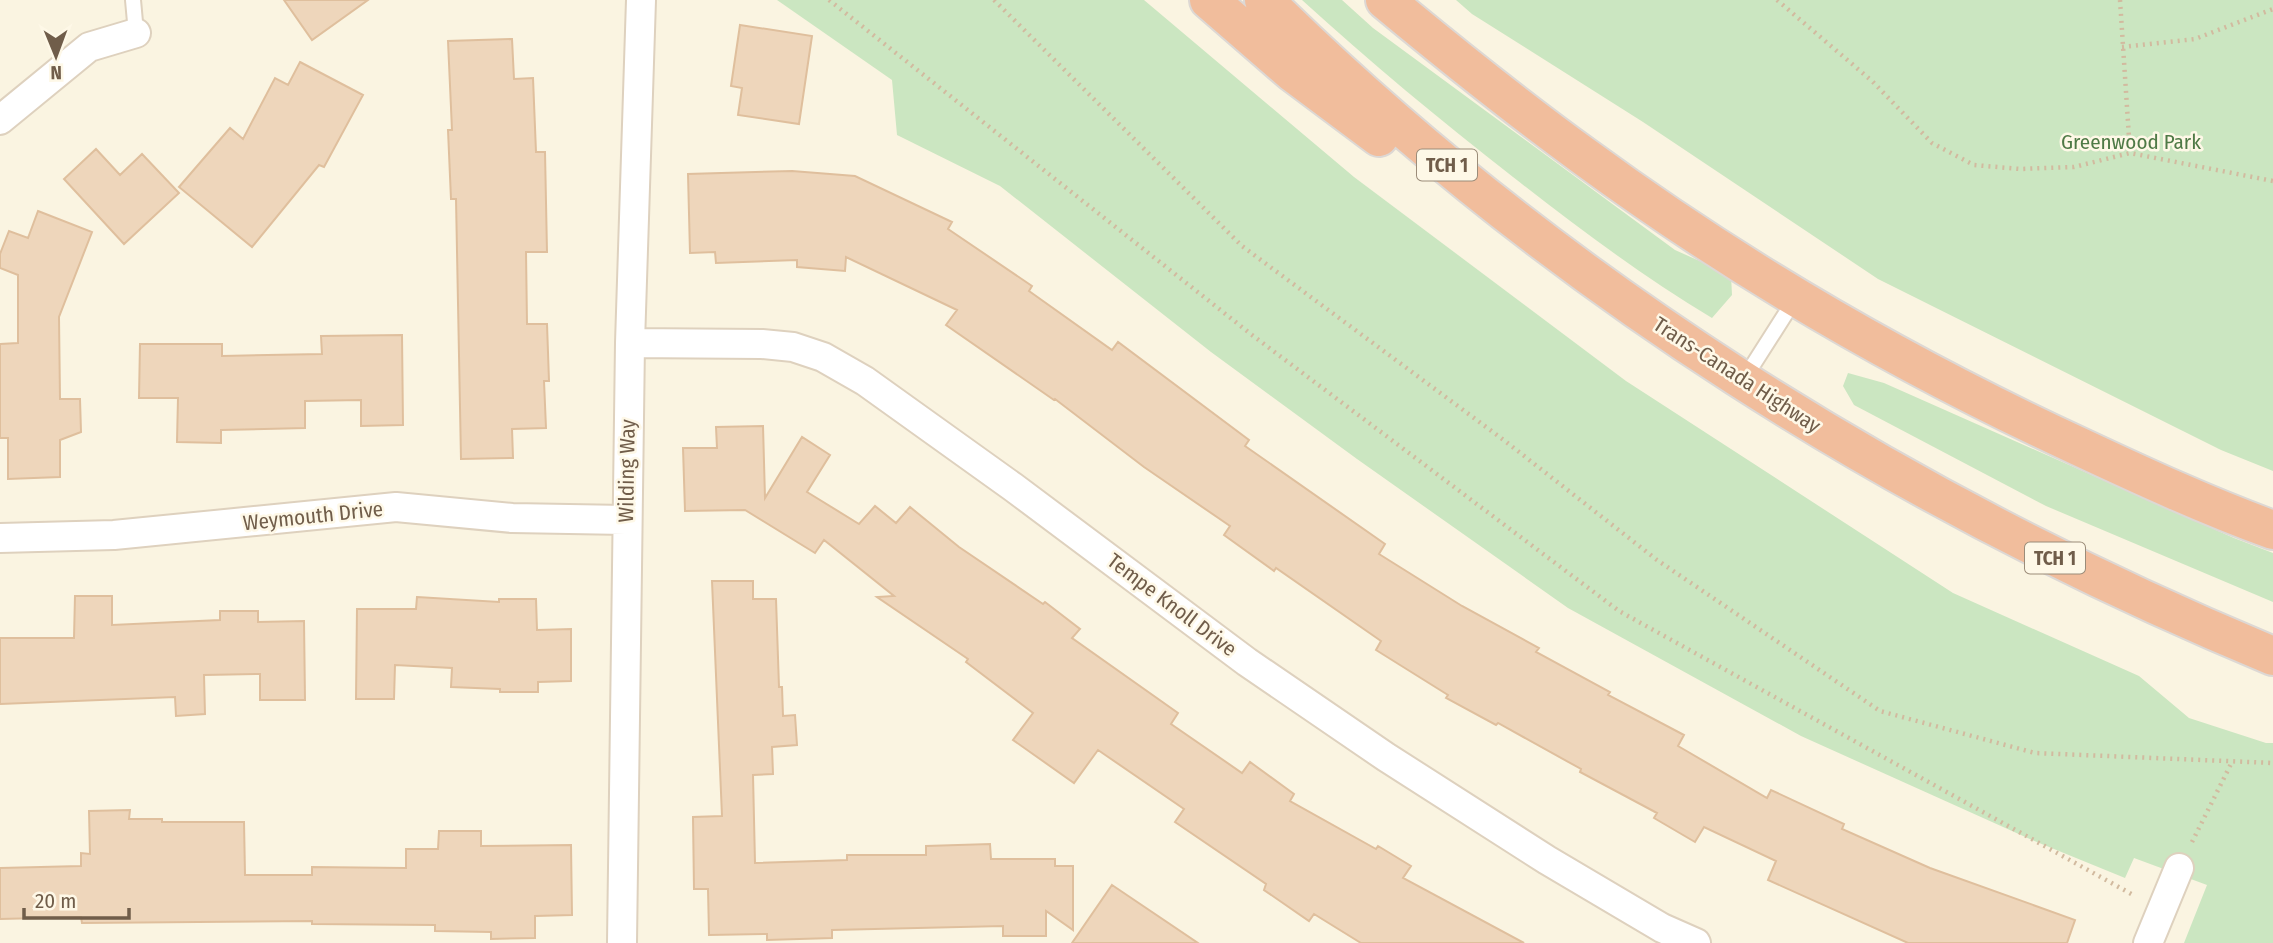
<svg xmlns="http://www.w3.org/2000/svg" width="2273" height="943" font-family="'Fira Sans Condensed',sans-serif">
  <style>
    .green { fill: #cbe6c1 }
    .building { fill: #eed6bb; stroke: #dfbf9d; stroke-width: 2 }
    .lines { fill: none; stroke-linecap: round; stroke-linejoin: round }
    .lane-casing { stroke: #ded1be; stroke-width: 18 }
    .street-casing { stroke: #ded1be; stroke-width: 32 }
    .highway-casing { stroke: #ddd8d4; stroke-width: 42 }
    .path { stroke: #d2ba9f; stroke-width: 4.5; stroke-dasharray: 2 5; stroke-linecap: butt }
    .lane { stroke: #fff; stroke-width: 14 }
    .street { stroke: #fff; stroke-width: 28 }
    .highway { stroke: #f1bd9c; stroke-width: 38 }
    .labels { text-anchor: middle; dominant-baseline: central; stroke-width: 5; stroke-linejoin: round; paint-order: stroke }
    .shield { fill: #fef8e7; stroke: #9b8c79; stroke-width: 2 }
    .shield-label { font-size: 19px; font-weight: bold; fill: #705d4a }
    .park-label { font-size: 21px; fill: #4f7a46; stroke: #fef8e7 }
    .street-label { font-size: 21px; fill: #705d4a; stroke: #fef8e7 }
  </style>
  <rect width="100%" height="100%" fill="#faf4e1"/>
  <!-- green -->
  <path class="green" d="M 777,0 L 1144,0 L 1354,177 L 1626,381 L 1953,593 L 2139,676 L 2189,718 L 2266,743 L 2273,743 L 2273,943 L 2184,943 L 2207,885 L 2134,858 L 2125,878 L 2032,840 L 1801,736 L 1568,608 L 1357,459 L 1211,352 L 1000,186 L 897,135 L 892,80 Z
    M 1302,0 L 1342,0 L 1373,28 L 1675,250 L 1731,275 L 1732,295 L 1712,318 C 1642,276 1577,227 1513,177 C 1440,120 1370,62 1302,0 Z
    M 1456,0 L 2273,0 L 2273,471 L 2221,450 L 1878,279 L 1643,122 L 1472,14 Z
    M 1848,373 L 1884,383 L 2234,538 L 2273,553 L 2273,602 L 2046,506 L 1854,405 L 1843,386 Z"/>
  <!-- building -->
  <path class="building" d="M 284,0 L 368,0 L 312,40 Z
    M 740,25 L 812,36 L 799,124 L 738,115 L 742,88 L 731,86 Z
    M 512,39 L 514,79 L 533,78 L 536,152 L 545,152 L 547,252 L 526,252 L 527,324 L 547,324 L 549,381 L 544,381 L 546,428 L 512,429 L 513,458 L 461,459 L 456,199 L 451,199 L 448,130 L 452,130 L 448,41 Z
    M 300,62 L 363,95 L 324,167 L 319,165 L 252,247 L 179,187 L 230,128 L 243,139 L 275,78 L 288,85 Z
    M 96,149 L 120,175 L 142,154 L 179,193 L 124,244 L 64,179 Z
    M 792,171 L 855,176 L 952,222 L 948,229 L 1032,286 L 1029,291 L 1112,350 L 1118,342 L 1249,440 L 1245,446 L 1385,544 L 1379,554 L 1462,606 L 1539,648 L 1536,652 L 1610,692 L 1608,695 L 1684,735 L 1678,746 L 1767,798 L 1771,790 L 1844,824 L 1842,829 L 1930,868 L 2075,920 L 2067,943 L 1908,943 L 1768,880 L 1776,861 L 1704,827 L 1695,842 L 1654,818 L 1657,813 L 1580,772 L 1581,769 L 1498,723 L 1496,725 L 1446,698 L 1448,695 L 1376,650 L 1381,641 L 1276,568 L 1274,571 L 1224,535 L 1230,526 L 1144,467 L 1055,399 L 1054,400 L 946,325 L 957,310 L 846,257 L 845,271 L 797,267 L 797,260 L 716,263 L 715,252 L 690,253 L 688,174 Z
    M 38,211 L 92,232 L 59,317 L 60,399 L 80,399 L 81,432 L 60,440 L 60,477 L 8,479 L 8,438 L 0,438 L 0,344 L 18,343 L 18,275 L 0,268 L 0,254 L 9,231 L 28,238 Z
    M 402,335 L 403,425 L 361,426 L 361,400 L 305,401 L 305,428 L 221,430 L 221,443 L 177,442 L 178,398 L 139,398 L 140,344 L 222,344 L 222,356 L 322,354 L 321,336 Z
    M 763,426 L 765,498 L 802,437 L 830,455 L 807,492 L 859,524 L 875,506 L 896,523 L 910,507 L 959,547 L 1043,604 L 1045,602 L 1080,629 L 1072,638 L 1178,713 L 1171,724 L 1242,773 L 1250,762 L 1294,794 L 1290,801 L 1376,849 L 1378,846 L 1411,866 L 1403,878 L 1524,943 L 1361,943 L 1314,914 L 1309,921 L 1264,890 L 1266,884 L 1175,822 L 1184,809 L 1098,750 L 1074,783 L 1013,740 L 1033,713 L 966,662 L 968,659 L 877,597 L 894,596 L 824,540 L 815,553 L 745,510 L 685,511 L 683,448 L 717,448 L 716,427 Z
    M 712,581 L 753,581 L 753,599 L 776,599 L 779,687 L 782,687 L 783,716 L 795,715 L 797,745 L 772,747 L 773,774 L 753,775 L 755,863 L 847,860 L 847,855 L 926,855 L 926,846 L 990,844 L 991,859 L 1055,859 L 1055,866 L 1073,866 L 1073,930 L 1046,911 L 1046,936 L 1003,936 L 1003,926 L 832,930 L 832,938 L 767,940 L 767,934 L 709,935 L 708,889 L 694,889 L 693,817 L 722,816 Z
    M 75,596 L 112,596 L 112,625 L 220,620 L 220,611 L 258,611 L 258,622 L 304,621 L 305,700 L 260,700 L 260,674 L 204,675 L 205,714 L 176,716 L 175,697 L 0,704 L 0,638 L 74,638 Z
    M 417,597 L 499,602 L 499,599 L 536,599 L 537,630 L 571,629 L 571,681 L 538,682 L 538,692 L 500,692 L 500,689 L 451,687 L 452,668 L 395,665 L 394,699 L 356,699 L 357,609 L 416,609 Z
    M 130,810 L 129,819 L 162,819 L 162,822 L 244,822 L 245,875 L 312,875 L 312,867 L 406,868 L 406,849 L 438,849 L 439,831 L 481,831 L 481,846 L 571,845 L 572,915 L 535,916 L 535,938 L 491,939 L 491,932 L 435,931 L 435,925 L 312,924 L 312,921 L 82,923 L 81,917 L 0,919 L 0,868 L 81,866 L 81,853 L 90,854 L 89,811 Z
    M 1112,885 L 1198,943 L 1072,943 Z"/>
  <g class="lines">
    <!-- lane casing -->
    <g class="lane-casing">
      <path id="lane" d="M 133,0 L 136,33
        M 1744,379 L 1795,299"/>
    </g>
    <!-- street casing -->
    <g class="street-casing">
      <path id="street" d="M 0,120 L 89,47 L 136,33
        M 630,343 L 762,344 L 793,347 L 823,357 L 865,381 L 1013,487 L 1247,662 L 1386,757 L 1547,860 L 1662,928 L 1696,943
        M 0,538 L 114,535 L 396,507 L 512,518 L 626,520
        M 622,943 L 630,343 L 641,0
        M 2148,943 L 2179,868"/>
    </g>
    <!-- highway casing -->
    <g class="highway-casing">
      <path id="highway" d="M 1209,0 L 1292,72 L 1379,137
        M 1264,0 C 1552,284 1900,501 2273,656
        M 1385,0 C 1450,54 1516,107 1585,157 C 1739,270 1905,366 2078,446 C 2142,476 2207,506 2273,530"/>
    </g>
    <!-- path -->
    <path class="path" d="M 829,0 L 1252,335 L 1619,611 L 2135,896
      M 994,0 L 1242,246 L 1505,441 L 1657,560 L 1880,711 L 2035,753 L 2273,763
      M 1777,0 L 1872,81 L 1932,143 L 1974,165 L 2020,169 L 2074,167 L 2130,153 L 2273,181
      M 2120,0 L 2130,153
      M 2122,47 L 2195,39 L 2273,9
      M 2192,842 L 2232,762"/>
    <!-- lane -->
    <use href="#lane" class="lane"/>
    <!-- street -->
    <use href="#street" class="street"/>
    <!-- highway -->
    <use href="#highway" class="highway"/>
  </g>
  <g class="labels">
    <!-- shield labels -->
    <g class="shield">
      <rect x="1417" y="149.5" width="60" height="31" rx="5"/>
      <rect x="2025" y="542.5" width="60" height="31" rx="5"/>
    </g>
    <g class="shield-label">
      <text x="1447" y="165">TCH 1</text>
      <text x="2055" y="558">TCH 1</text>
    </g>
    <!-- park labels -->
    <g class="park-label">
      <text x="2131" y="142">Greenwood Park</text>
    </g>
    <!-- street labels -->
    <g class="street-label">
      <text transform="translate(1737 375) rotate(33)">Trans-Canada Highway</text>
      <text transform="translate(627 471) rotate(-89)">Wilding Way</text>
      <text transform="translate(313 516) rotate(-6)">Weymouth Drive</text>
      <text transform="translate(1172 605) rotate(37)">Tempe Knoll Drive</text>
    </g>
  </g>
  <!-- north arrow -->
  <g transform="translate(56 56) rotate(179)" stroke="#fef8e7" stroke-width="5" paint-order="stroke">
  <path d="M0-5L12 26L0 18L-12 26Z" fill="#705d4a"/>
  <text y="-10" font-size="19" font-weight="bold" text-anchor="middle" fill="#705d4a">N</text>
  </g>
  <!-- scale -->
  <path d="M24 908v10h105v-10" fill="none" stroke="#705d4a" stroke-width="3.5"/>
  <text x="35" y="908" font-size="21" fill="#705d4a" stroke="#fef8e7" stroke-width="5" paint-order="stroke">20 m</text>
</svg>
